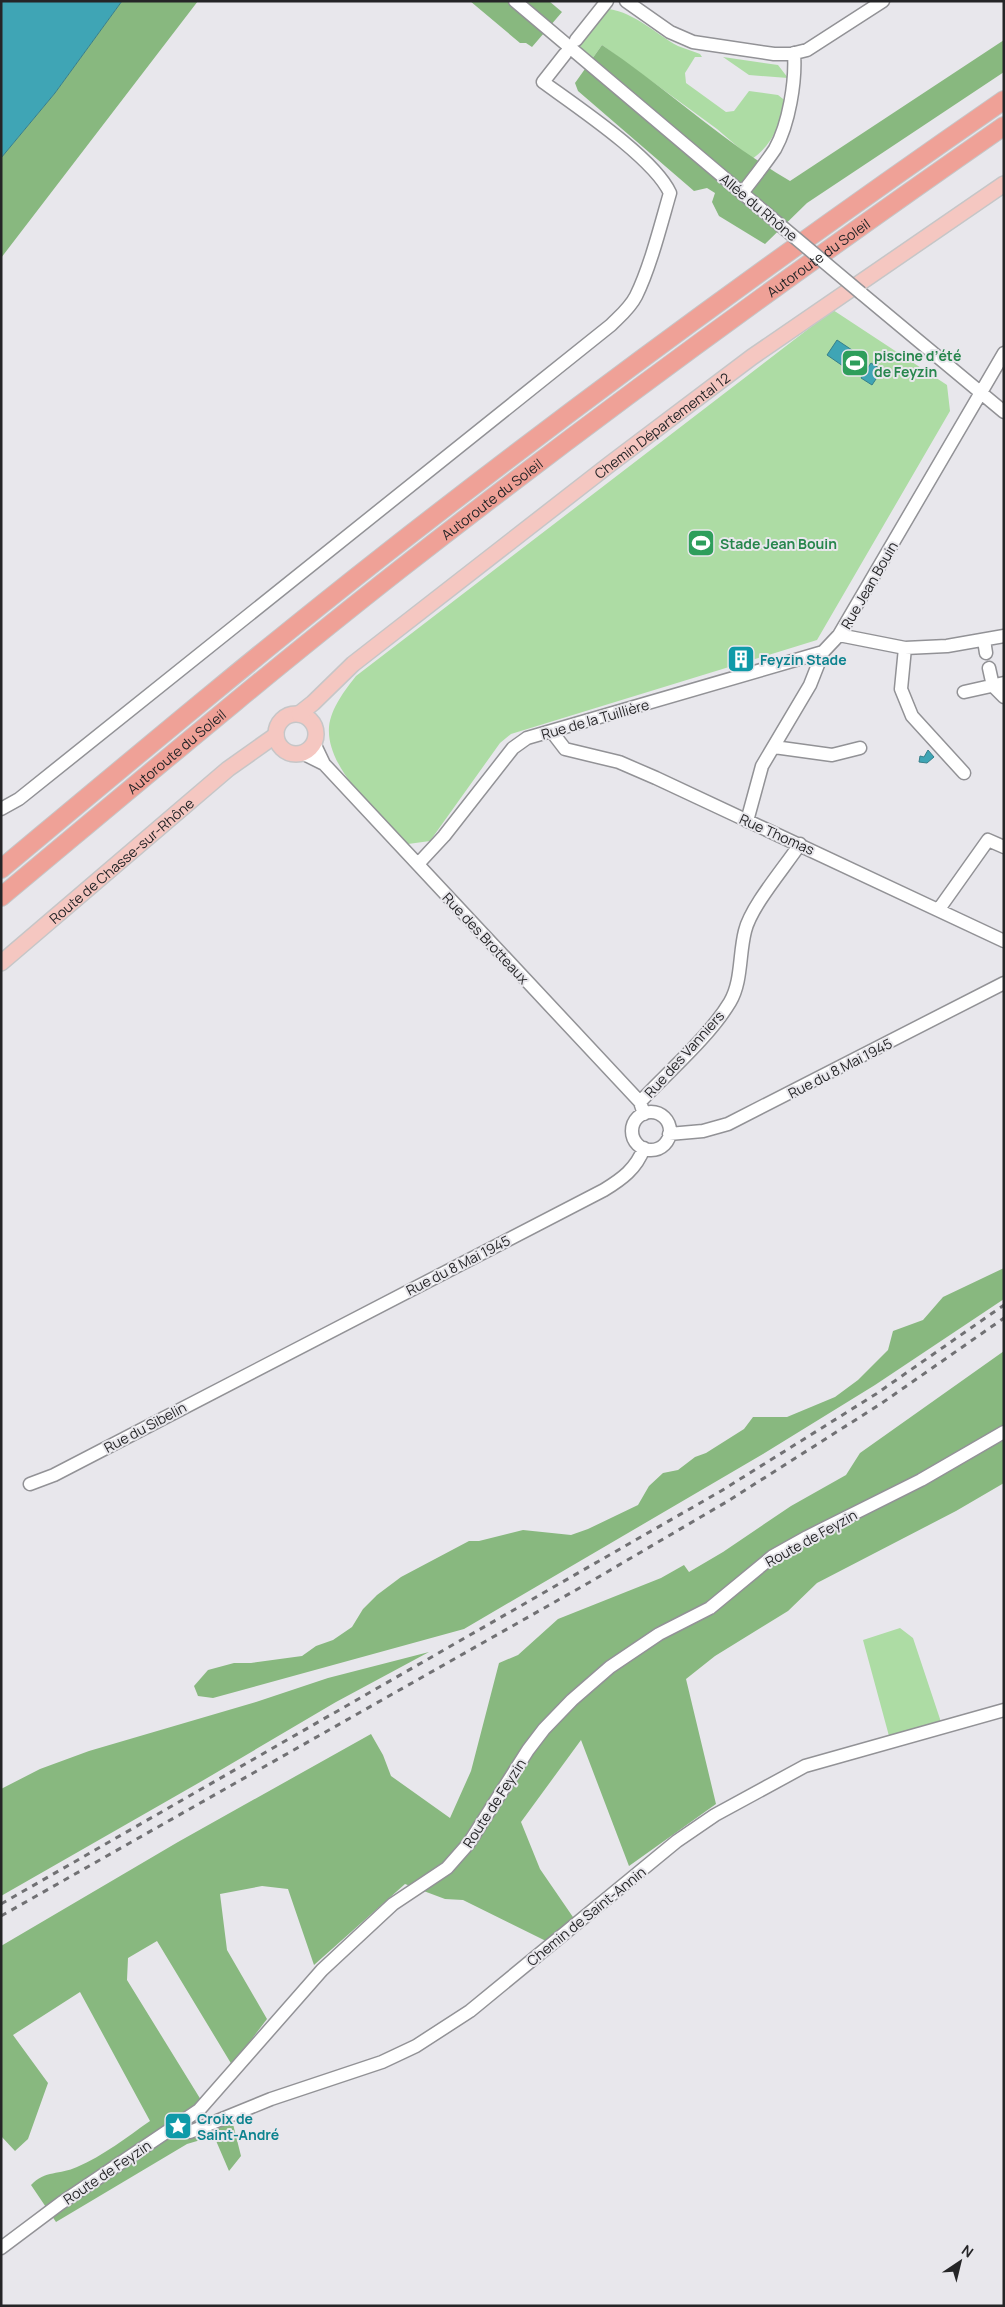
<svg xmlns="http://www.w3.org/2000/svg" width="1005" height="2307" font-family="Manrope,sans-serif">
  <style>
    .green { fill: #addca4 }
    .forest { fill: #88b87f }
    .water { fill: #3fa5b5; stroke: #377f8a }
    .lines { fill: none; stroke-linecap: round; stroke-linejoin: round }
    .minor-casing { stroke: #929296; stroke-width: 15 }
    .major-casing { stroke: #c6c6c7; stroke-width: 18 }
    .highway-casing { stroke: #c6c6c7; stroke-width: 20 }
    .minor { stroke: #fff; stroke-width: 12 }
    .major { stroke: #f5c7c1; stroke-width: 15 }
    .highway { stroke: #efa197; stroke-width: 18 }
    .rail { stroke: #717174; stroke-width: 3; stroke-dasharray: 6 6; stroke-linecap: butt }
    .minor-bridge-casing { stroke: #929296; stroke-width: 15; stroke-linecap: butt }
    .minor-bridge { stroke: #fff; stroke-width: 12 }
    .labels { text-anchor: middle; dominant-baseline: central; stroke-width: 4; stroke-linejoin: round; paint-order: stroke }
    .street-label { font-size: 14px; fill: #252527; stroke: #e8e7ec }
    .leisure-label { font-size: 14px; font-weight: bold; fill: #27864d; stroke: #e8e7ec; text-anchor: start }
    .culture-label { font-size: 14px; font-weight: bold; fill: #0d838f; stroke: #e8e7ec; text-anchor: start }
  </style>
  <rect width="100%" height="100%" fill="#e8e7ec"/>
  <!-- green -->
  <path class="green" d="M 609,9 C 635,13 656,34 678,46 C 685,49 693,51 700,54 L 702,57 L 695,57 L 685,73 L 686,83 L 726,112 L 734,111 L 749,91 L 778,95 L 787,102 C 780,125 772,145 752,159 L 717,129 L 602,45 L 592,59 L 578,48 Z
    M 723,57 L 778,65 L 788,78 L 749,75 Z
    M 833,310 L 947,385 L 950,411 L 817,640 L 511,734 L 500,743 L 430,841 L 408,844 C 380,814 326,770 329,727 C 331,708 345,690 356,676 Z
    M 900,1628 L 913,1638 L 941,1722 L 889,1736 L 863,1640 Z"/>
  <!-- forest -->
  <path class="forest" d="M 122,1 L 198,1 L 1,258 L 1,158 L 55,93 Z
    M 470,1 L 549,1 L 562,12 L 532,47 L 526,43 L 520,43 Z
    M 1004,40 L 1004,72 L 807,203 L 765,244 L 719,216 L 712,202 L 715,193 L 707,188 L 694,191 L 578,91 L 575,83 L 602,45 C 666,88 723,142 790,181 Z
    M 1004,1268 L 1004,1299 L 875,1385 L 763,1454 L 464,1629 L 213,1698 L 198,1696 L 194,1686 L 208,1670 L 234,1663 L 251,1663 L 302,1656 L 316,1646 L 333,1640 L 352,1627 L 363,1609 L 377,1595 L 401,1577 L 469,1541 L 479,1541 L 523,1530 L 571,1535 L 588,1529 L 638,1505 L 649,1486 L 663,1473 L 678,1470 L 695,1457 L 706,1453 L 744,1429 L 753,1417 L 787,1417 L 835,1397 L 858,1380 L 888,1350 L 893,1331 L 923,1320 L 943,1297 Z
    M 1004,1351 L 1004,1483 L 956,1511 L 817,1583 L 788,1611 L 715,1656 L 686,1679 L 716,1804 L 629,1866 L 581,1740 L 521,1822 L 540,1869 L 575,1920 L 548,1942 L 463,1900 L 445,1899 L 405,1884 L 314,1965 L 288,1889 L 262,1886 L 220,1894 L 227,1950 L 267,2019 L 232,2065 L 157,1941 L 128,1958 L 127,1980 L 201,2100 L 182,2133 L 232,2120 L 241,2156 L 229,2171 L 214,2136 L 187,2144 L 56,2222 L 31,2185 C 45,2170 60,2175 77,2167 C 103,2156 127,2137 150,2121 L 80,1992 L 13,2035 L 48,2083 L 28,2139 L 15,2151 L 1,2136 L 1,1946 L 178,1842 L 371,1734 L 383,1755 L 391,1776 L 450,1818 L 471,1771 L 499,1663 L 518,1655 L 558,1619 L 661,1578 L 684,1565 L 689,1572 L 723,1552 L 791,1506 L 846,1475 L 860,1453 Z
    M 429,1652 L 336,1702 L 202,1781 L 1,1896 L 1,1789 L 40,1769 L 89,1751 L 256,1702 L 328,1678 Z"/>
  <!-- water -->
  <path class="water" d="M 1,1 L 122,1 L 55,93 L 1,158 Z
    M 837,340 L 867,360 L 856,375 L 827,355 Z
    M 871,363 L 882,370 L 872,385 L 861,378 Z
    M 928,750 L 934,757 L 927,763 L 919,762 L 920,756 L 924,757 Z"/>
  <g class="lines">
    <!-- minor casing -->
    <g class="minor-casing">
      <path id="minor" d="M 515,1 L 780,225
        M 626,1 L 670,32 L 693,42 L 774,54 L 791,54 L 807,50 L 883,1
        M 576,40 L 607,1
        M 742,193 C 753,179 765,164 775,149 C 789,124 796,81 794,53
        M 861,293 L 1004,412
        M 839,635 L 905,648 L 947,646 L 1004,636
        M 984,640 L 986,653
        M 905,648 L 901,689 L 912,716 L 964,773
        M 989,668 L 993,686 L 1004,697
        M 964,692 L 1004,683
        M 552,732 L 565,749 L 619,762 L 656,778 L 1004,941
        M 314,743 L 324,764 L 640,1102 L 644,1114
        M 774,747 L 832,755 L 860,748
        M 302,753 L 324,764
        M 1,809 L 19,799 L 611,325 C 620,316 630,308 636,296 C 650,268 661,224 670,193 C 654,158 576,106 543,82 L 565,54
        M 747,821 L 762,766 L 810,685 L 823,652 L 839,635 L 1004,353
        M 418,864 L 444,836 L 513,748 L 527,738 L 823,652
        M 939,909 L 988,840 L 1004,847
        M 640,1102 C 668,1072 709,1037 730,1002 C 742,982 739,954 745,931 C 751,906 785,867 800,844
        M632 1131a19 19 0 1 1 38 0a19 19 0 1 1-38 0Z
        M 669,1134 L 703,1131 L 728,1124 L 1004,983
        M 30,1484 L 54,1475 L 604,1190 C 622,1179 636,1169 644,1148
        M 176,2127 L 190,2132 L 271,2099 L 382,2062 L 416,2046 L 470,2011 L 677,1841 L 715,1815 L 805,1766 L 1004,1710
        M 1,2248 L 61,2203 L 199,2110 L 322,1970 L 393,1904 L 447,1868 L 469,1843 L 528,1750 L 544,1729 L 572,1700 L 610,1667 L 659,1634 L 710,1608 L 773,1556 L 807,1537 L 921,1480 L 1004,1432"/>
    </g>
    <!-- major casing -->
    <g class="major-casing">
      <g id="major">
        <circle cx="296" cy="734" r="20"/>
        <path id="s1" d="M 299,714 L 313,703 L 353,664 L 610,464 L 752,357 L 1004,184"/>
        <path id="s2" d="M 1,963 L 228,769 L 276,735"/>
      </g>
    </g>
    <!-- highway casing -->
    <g class="highway-casing">
      <g id="highway">
        <path d="M 1,869 C 128,763 254,657 384,555 C 586,397 793,246 1004,100"/>
        <path id="s3" d="M 1,897 C 133,787 264,676 399,570 C 596,416 798,269 1004,126"/>
      </g>
    </g>
    <!-- minor -->
    <use href="#minor" class="minor"/>
    <!-- major -->
    <use href="#major" class="major"/>
    <!-- highway -->
    <use href="#highway" class="highway"/>
    <!-- rail -->
    <path class="rail" d="M 1,1904 L 721,1491 L 876,1394 L 1004,1305
      M 1,1916 L 590,1582 L 728,1501 L 882,1403 L 1004,1318"/>
    <!-- minor-bridge casing -->
    <g class="minor-bridge-casing">
      <path id="minor-bridge" d="M 780,225 L 861,293"/>
    </g>
    <!-- minor-bridge -->
    <use href="#minor-bridge" class="minor-bridge"/>
  </g>
  <!-- icons -->
  <defs>
    <g id="stadium-square" transform="scale(1.4375)"><rect x="-9" y="-9" width="18" height="18" rx="4" fill="#2e9e5b" stroke="#e8e7ec"/><path d="M0-5a6.5 5 0 1 0 0 10a6.5 5 0 1 0 0-10ZM-3.5-1.8h7v3.6h-7Z" fill="#fff"/></g>
    <g id="building-square" transform="scale(1.4375)"><rect x="-9" y="-9" width="18" height="18" rx="4" fill="#0f9aa8" stroke="#e8e7ec"/><path d="M-4-6H4V6H1V3H-1V6H-4ZM-2.5-4.3h1.7v1.8h-1.7ZM.8-4.3h1.7v1.8H.8ZM-2.5-1h1.7V.8h-1.7ZM.8-1h1.7V.8H.8Z" fill="#fff"/></g>
    <g id="sight-square" transform="scale(1.4375)"><rect x="-9" y="-9" width="18" height="18" rx="4" fill="#0f9aa8" stroke="#e8e7ec"/><path d="M0-6L1.8-2.2L6-1.7L2.9 1.2L3.7 5.4L0 3.3L-3.7 5.4L-2.9 1.2L-6-1.7L-1.8-2.2Z" fill="#fff"/></g>
  </defs>
  <g fill-rule="evenodd">
    <use href="#stadium-square" x="855" y="363"/>
    <use href="#stadium-square" x="701" y="543"/>
    <use href="#building-square" x="741" y="659"/>
    <use href="#sight-square" x="178" y="2126"/>
  </g>
  <g class="labels">
    <!-- street labels -->
    <g class="street-label">
      <text transform="translate(759 207) rotate(40)">Allée du Rhône</text>
      <text stroke="none"><textPath href="#s3" startOffset="1038">Autoroute du Soleil</textPath></text>
      <text stroke="none"><textPath href="#s1" startOffset="464">Chemin Départemental 12</textPath></text>
      <text stroke="none"><textPath href="#s3" startOffset="632">Autoroute du Soleil</textPath></text>
      <text transform="translate(869 585) rotate(-60)">Rue Jean Bouin</text>
      <text transform="translate(595 719) rotate(-16)">Rue de la Tuillière</text>
      <text stroke="none"><textPath href="#s3" startOffset="228">Autoroute du Soleil</textPath></text>
      <text transform="translate(777 834) rotate(24)">Rue Thomas</text>
      <text stroke="none"><textPath href="#s2" startOffset="158">Route de Chasse-sur-Rhône</textPath></text>
      <text transform="translate(486 938) rotate(47)">Rue des Brotteaux</text>
      <text transform="translate(684 1054) rotate(-48)">Rue des Vanniers</text>
      <text transform="translate(840 1068) rotate(-27)">Rue du 8 Mai 1945</text>
      <text transform="translate(458 1265) rotate(-27)">Rue du 8 Mai 1945</text>
      <text transform="translate(145 1427) rotate(-28)">Rue du Sibelin</text>
      <text transform="translate(811 1538) rotate(-29)">Route de Feyzin</text>
      <text transform="translate(494 1803) rotate(-57)">Route de Feyzin</text>
      <text transform="translate(586 1916) rotate(-39)">Chemin de Saint-Annin</text>
      <text transform="translate(107 2172) rotate(-34)">Route de Feyzin</text>
    </g>
    <!-- leisure labels -->
    <g class="leisure-label">
      <text x="874" y="355">piscine d’été<tspan x="874" dy="16">de Feyzin</tspan></text>
      <text x="720" y="543">Stade Jean Bouin</text>
    </g>
    <!-- culture labels -->
    <g class="culture-label">
      <text x="760" y="659">Feyzin Stade</text>
      <text x="197" y="2118">Croix de<tspan x="197" dy="16">Saint-André</tspan></text>
    </g>
  </g>
  <!-- border -->
  <rect width="1005" height="2307" fill="none" stroke="#252527" stroke-width="5"/>
  <!-- north arrow -->
  <g transform="translate(960 2262) rotate(35)" stroke="#e8e7ec" stroke-width="4" paint-order="stroke">
  <path d="M0-4L9 19L0 12L-9 19Z" fill="#252527"/>
  <text y="-8" font-size="14" font-weight="bold" text-anchor="middle" fill="#252527">N</text>
  </g>
</svg>
